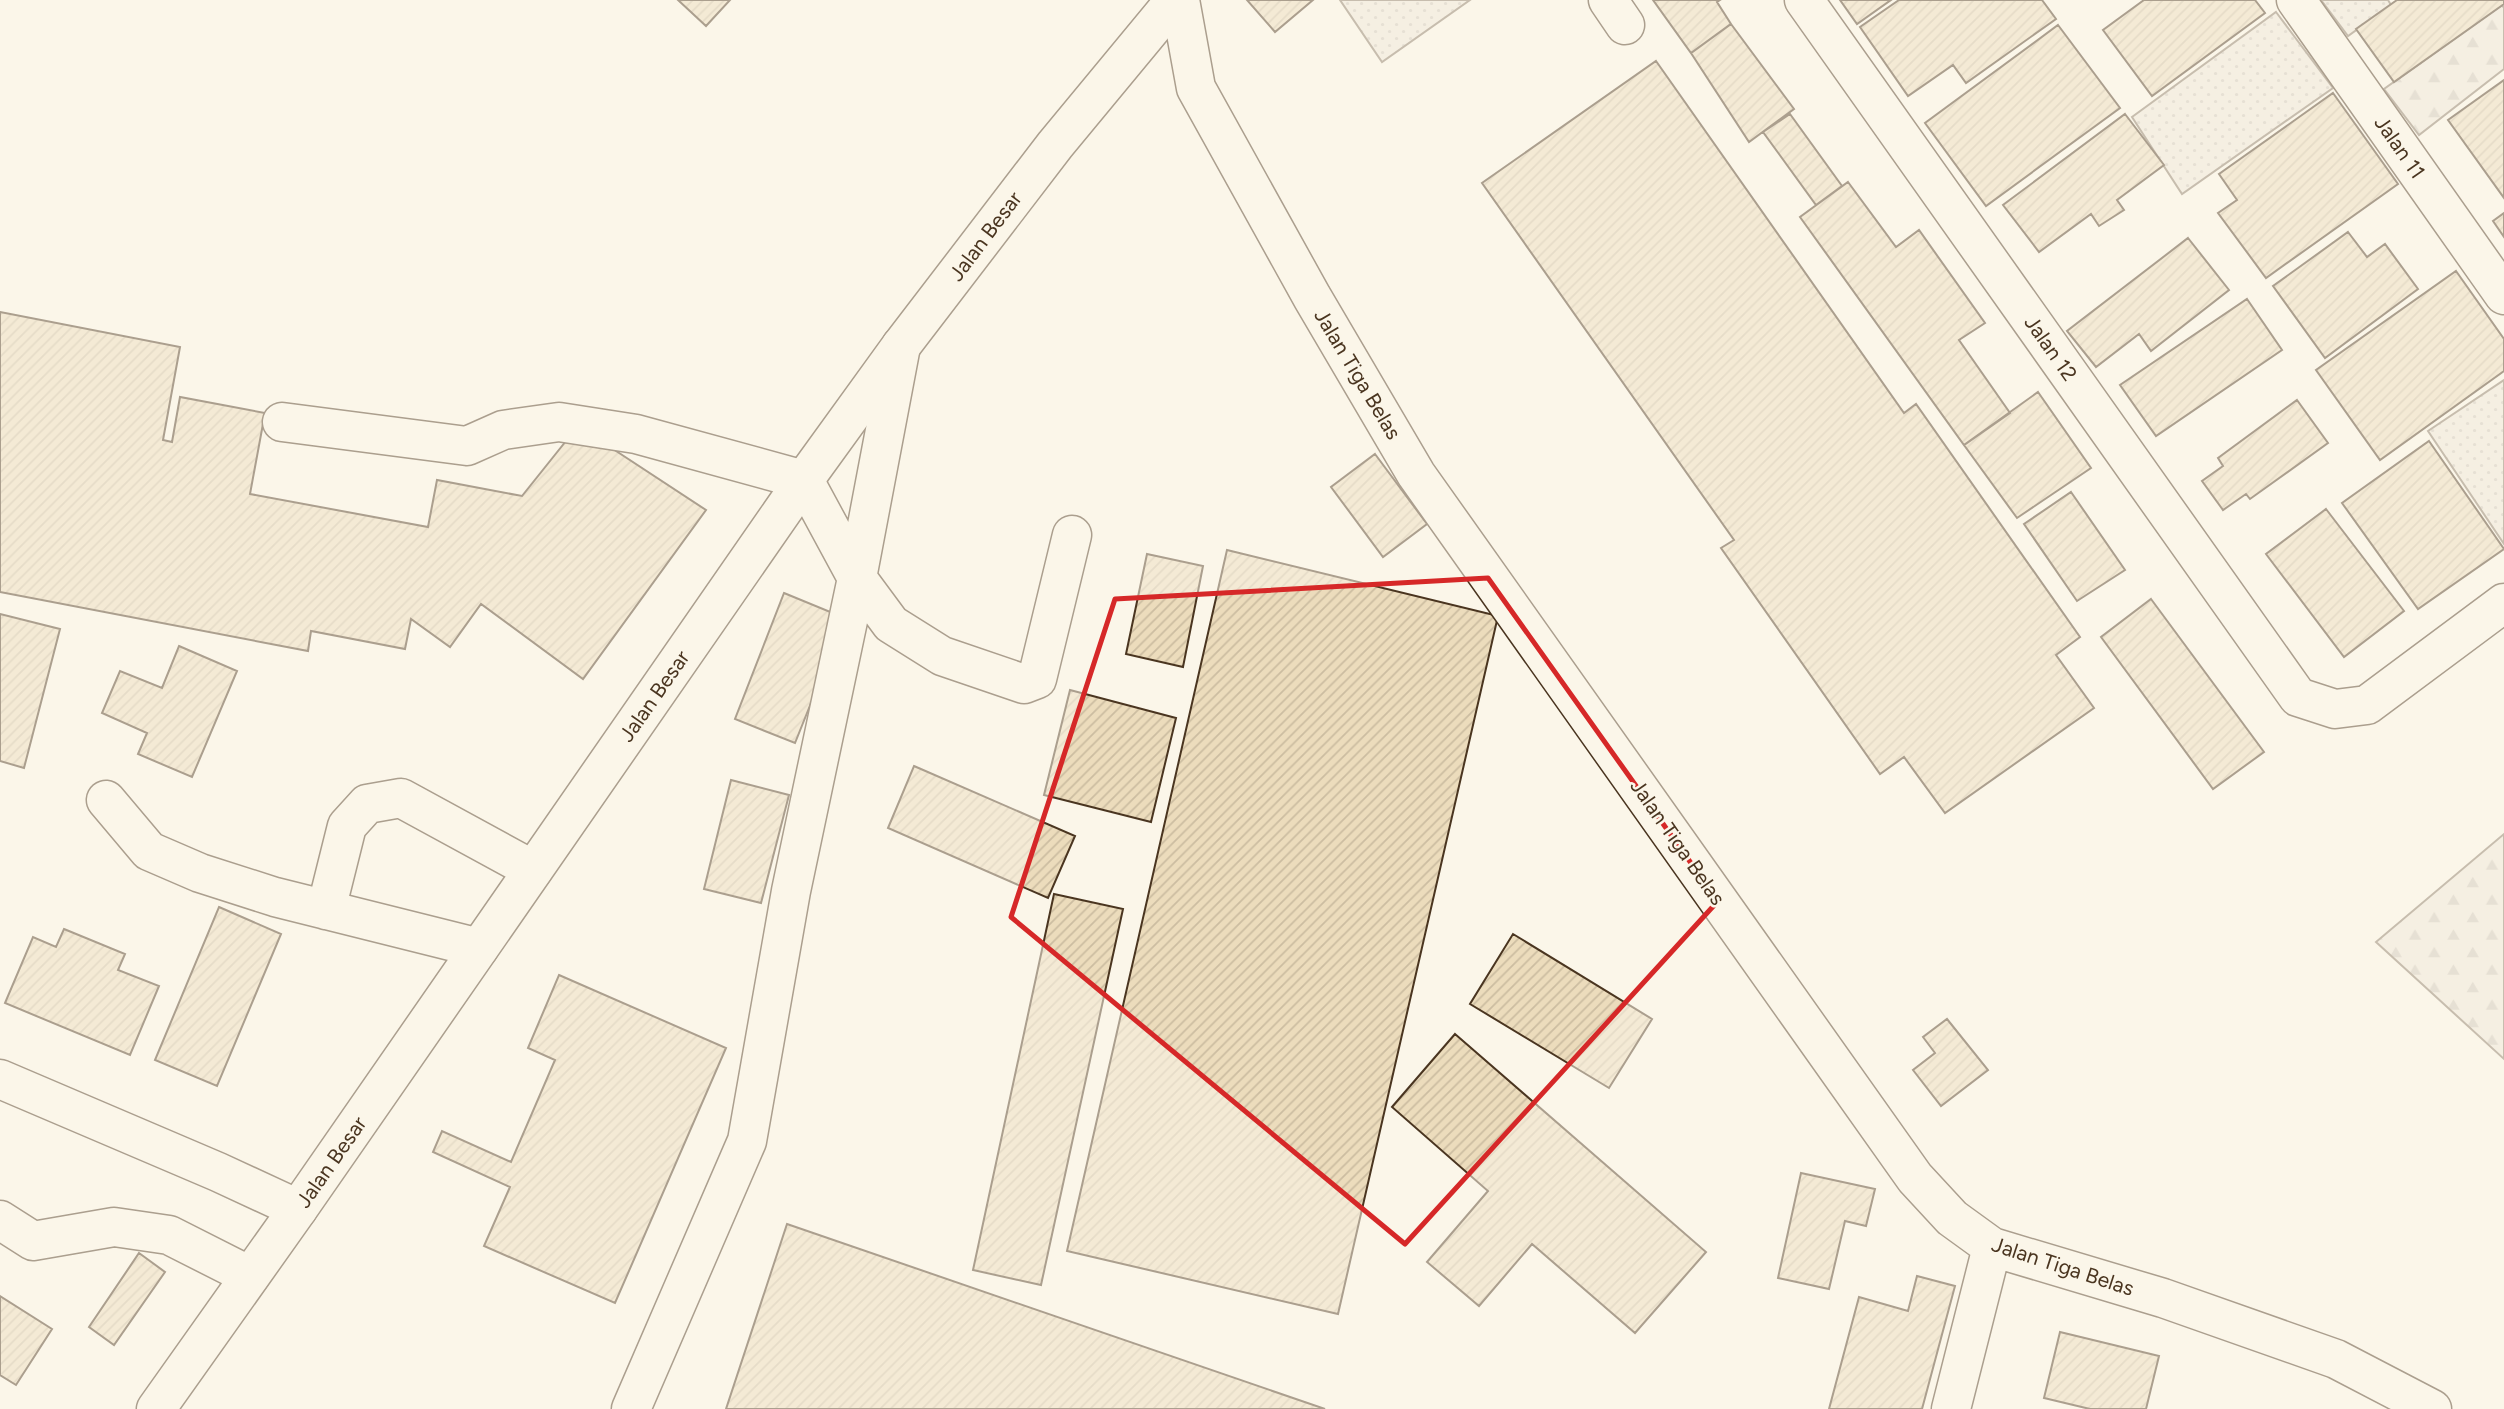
<svg xmlns="http://www.w3.org/2000/svg" width="2504" height="1409" font-family="Figtree,sans-serif">
  <style>
    .grass { fill: url(#grass-dots); stroke: #887966; stroke-width: 2 }
    .forest { fill: url(#forest-firs); stroke: #887966; stroke-width: 2 }
    .building { fill: url(#building-hatch); stroke: #4a3520; stroke-width: 2 }
    .lines { fill: none; stroke-linecap: round; stroke-linejoin: round }
    .minor-casing { stroke: #4a3520; stroke-width: 41 }
    .major-casing { stroke: #4a3520; stroke-width: 41 }
    .minor { stroke: #fbf6e9; stroke-width: 38 }
    .major { stroke: #fbf6e9; stroke-width: 38 }
    .marked { fill: none; stroke: #d62828; stroke-width: 5; stroke-linejoin: round }
    .labels { text-anchor: middle; dominant-baseline: central; stroke-width: 5; stroke-linejoin: round; paint-order: stroke }
    .street-label { font-size: 21px; fill: #4a3520; stroke: #fbf6e9 }
  </style>
  <defs>
    <pattern id="grass-dots" width="8" height="8" patternUnits="userSpaceOnUse" patternTransform="scale(1.75)"><rect width="8" height="8" fill="#ede6d9"/><path d="M2 2h.1M6 6h.1" fill="none" stroke="#cdc6ba" stroke-width="1.8" stroke-linecap="round"/></pattern>
    <pattern id="forest-firs" width="22" height="20" patternUnits="userSpaceOnUse" patternTransform="scale(1.75)"><rect width="22" height="20" fill="#ede6d9"/><path d="M5 1l3.5 6h-7zM16 11l3.5 6h-7z" fill="#cdc6ba"/></pattern>
    <pattern id="building-hatch" width="6" height="6" patternUnits="userSpaceOnUse" patternTransform="scale(1.75)"><rect width="6" height="6" fill="#ecdcbc"/><path d="M-1 1l2-2M0 6l6-6M5 7l2-2" fill="none" stroke="#ccbda1"/></pattern>
  </defs>
  <rect width="100%" height="100%" fill="#fbf6e9"/>
  <!-- grass -->
  <path class="grass" d="M 1340,0 L 1470,0 L 1382,62 Z
    M 2321,0 L 2388,0 L 2391,5 L 2348,36 Z
    M 2276,12 L 2333,88 L 2182,194 L 2132,117 Z
    M 2504,380 L 2504,544 L 2428,431 Z"/>
  <!-- forest -->
  <path class="forest" d="M 2502,5 L 2504,8 L 2504,69 L 2419,135 L 2384,89 Z
    M 2504,834 L 2504,1059 L 2376,942 Z"/>
  <!-- building -->
  <path class="building" d="M 678,0 L 730,0 L 706,26 Z
    M 1247,0 L 1313,0 L 1275,32 Z
    M 1653,0 L 1720,0 L 1717,2 L 1731,24 L 1691,53 Z
    M 1840,0 L 1891,0 L 1857,24 Z
    M 1899,0 L 2042,0 L 2056,19 L 1966,83 L 1953,65 L 1908,96 L 1860,27 Z
    M 2144,0 L 2255,0 L 2265,13 L 2152,96 L 2103,30 Z
    M 2397,0 L 2504,0 L 2504,4 L 2394,82 L 2356,29 Z
    M 1731,24 L 1794,109 L 1749,142 L 1691,53 Z
    M 2058,25 L 2120,108 L 1986,206 L 1925,123 Z
    M 1656,61 L 1904,413 L 1916,404 L 2080,637 L 2056,655 L 2094,708 L 1945,813 L 1904,757 L 1880,774 L 1721,548 L 1734,540 L 1482,183 Z
    M 2504,80 L 2504,198 L 2448,120 Z
    M 2333,93 L 2398,184 L 2266,278 L 2218,213 L 2237,200 L 2219,174 Z
    M 1790,114 L 1842,186 L 1816,205 L 1763,132 Z
    M 2125,114 L 2164,165 L 2117,200 L 2124,210 L 2099,226 L 2091,214 L 2039,252 L 2003,205 Z
    M 1848,182 L 1896,247 L 1919,230 L 1985,323 L 1959,340 L 2010,413 L 1964,445 L 1800,217 Z
    M 2504,213 L 2504,237 L 2493,221 Z
    M 2348,232 L 2367,257 L 2385,244 L 2418,289 L 2325,358 L 2273,286 Z
    M 2188,238 L 2229,290 L 2151,351 L 2139,334 L 2096,367 L 2067,331 Z
    M 2456,271 L 2504,339 L 2504,371 L 2380,460 L 2316,370 Z
    M 2247,299 L 2282,350 L 2156,436 L 2120,385 Z
    M 0,312 L 180,347 L 163,440 L 172,442 L 180,397 L 265,413 L 250,494 L 428,527 L 437,480 L 522,496 L 578,426 L 706,510 L 583,679 L 481,604 L 450,647 L 411,619 L 405,649 L 311,631 L 308,651 L 0,592 Z
    M 2038,392 L 2091,468 L 2017,518 L 1964,445 Z
    M 2297,400 L 2328,443 L 2250,499 L 2246,494 L 2223,510 L 2202,481 L 2223,466 L 2218,458 Z
    M 2429,441 L 2504,549 L 2418,609 L 2342,503 Z
    M 1375,454 L 1427,524 L 1383,557 L 1331,487 Z
    M 2071,492 L 2125,570 L 2077,601 L 2024,524 Z
    M 2326,509 L 2404,611 L 2344,657 L 2266,554 Z
    M 1227,550 L 1498,616 L 1338,1314 L 1067,1251 Z
    M 1147,554 L 1203,566 L 1183,667 L 1126,654 Z
    M 784,593 L 845,618 L 795,743 L 735,719 Z
    M 2151,599 L 2264,752 L 2213,789 L 2101,637 Z
    M 0,614 L 60,629 L 24,768 L 0,761 Z
    M 179,646 L 237,671 L 192,777 L 138,754 L 147,733 L 102,713 L 120,671 L 162,688 Z
    M 1070,690 L 1176,718 L 1151,822 L 1044,795 Z
    M 914,766 L 1075,836 L 1048,898 L 888,828 Z
    M 731,780 L 789,795 L 761,903 L 704,889 Z
    M 1054,894 L 1123,909 L 1041,1285 L 973,1270 Z
    M 219,907 L 281,934 L 217,1086 L 155,1060 Z
    M 64,929 L 125,954 L 118,970 L 159,986 L 130,1055 L 5,1003 L 33,937 L 56,947 Z
    M 1513,934 L 1652,1019 L 1609,1088 L 1470,1004 Z
    M 559,975 L 726,1048 L 615,1303 L 484,1246 L 510,1187 L 433,1152 L 442,1131 L 511,1162 L 555,1060 L 528,1048 Z
    M 1947,1019 L 1988,1070 L 1941,1106 L 1913,1070 L 1935,1053 L 1923,1037 Z
    M 1455,1034 L 1706,1252 L 1635,1333 L 1532,1244 L 1479,1306 L 1427,1262 L 1488,1191 L 1392,1107 Z
    M 1801,1173 L 1875,1189 L 1866,1226 L 1845,1221 L 1829,1289 L 1778,1278 Z
    M 787,1224 L 1325,1409 L 726,1409 Z
    M 139,1253 L 165,1272 L 114,1345 L 89,1327 Z
    M 1917,1276 L 1955,1286 L 1922,1409 L 1829,1409 L 1859,1297 L 1908,1311 Z
    M 0,1296 L 52,1329 L 16,1385 L 0,1375 Z
    M 2060,1332 L 2159,1356 L 2146,1409 L 2090,1409 L 2044,1398 Z"/>
  <g class="lines">
    <!-- minor casing -->
    <g class="minor-casing">
      <path id="minor" d="M 1180,0 L 1196,88 L 1312,297 L 1416,474 L 1915,1178 L 1952,1218 L 1992,1247 L 2163,1298 L 2336,1359 L 2432,1409
        M 1608,0 L 1625,25
        M 1804,0 L 2298,697 L 2335,709 L 2367,705 L 2504,603
        M 2296,0 L 2504,295
        M 282,422 L 467,446 L 503,430 L 559,422 L 636,434 L 804,480 L 857,578 L 891,624 L 942,656 L 1024,684 L 1037,679 L 1072,535
        M 106,800 L 149,851 L 200,873 L 275,897 L 479,948
        M 326,910 L 347,826 L 367,804 L 401,798 L 533,870
        M 0,1079 L 218,1172 L 298,1209
        M 0,1220 L 33,1241 L 114,1227 L 169,1235 L 250,1276
        M 631,1409 L 747,1141 L 791,891 L 857,578 L 901,346
        M 1951,1409 L 1992,1247"/>
    </g>
    <!-- major casing -->
    <g class="major-casing">
      <path id="major" d="M 156,1409 L 298,1209 L 804,480 L 901,346 L 1055,145 L 1175,0"/>
    </g>
    <!-- minor -->
    <use href="#minor" class="minor"/>
    <!-- major -->
    <use href="#major" class="major"/>
  </g>
  <!-- marked area -->
  <path d="M0 0H2504V1409H0ZM 1488,578 L 1718,901 L 1405,1244 L 1011,917 L 1115,599 Z" fill="#fbf6e9" fill-opacity=".55" fill-rule="evenodd"/>
  <path class="marked" d="M 1488,578 L 1718,901 L 1405,1244 L 1011,917 L 1115,599 Z"/>
  <g class="labels">
    <!-- street labels -->
    <g class="street-label">
      <text transform="translate(2400 147) rotate(55)">Jalan 11</text>
      <text transform="translate(985 236) rotate(-53)">Jalan Besar</text>
      <text transform="translate(2051 348) rotate(55)">Jalan 12</text>
      <text transform="translate(1358 374) rotate(59)">Jalan Tiga Belas</text>
      <text transform="translate(654 696) rotate(-55)">Jalan Besar</text>
      <text transform="translate(1678 842) rotate(55)">Jalan Tiga Belas</text>
      <text transform="translate(331 1162) rotate(-55)">Jalan Besar</text>
      <text transform="translate(2063 1266) rotate(18)">Jalan Tiga Belas</text>
    </g>
  </g>
</svg>
